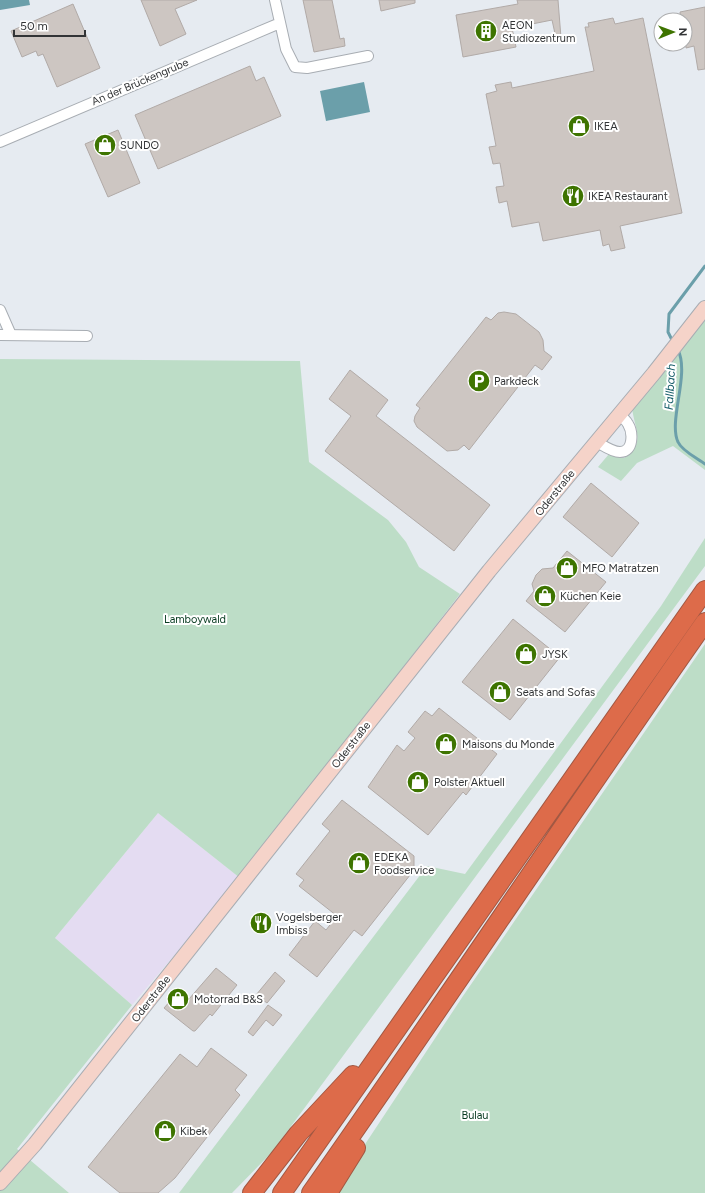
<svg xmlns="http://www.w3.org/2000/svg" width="705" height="1193" font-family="Figtree,sans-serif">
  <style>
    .industrial { fill: #e4dcf2 }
    .green { fill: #bdddc7 }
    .water { fill: #6b9faa }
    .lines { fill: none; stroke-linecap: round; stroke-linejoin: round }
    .stream { stroke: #6b9faa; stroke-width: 3 }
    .building { fill: #cdc6c2; stroke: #b1aaa7 }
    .street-casing { stroke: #a8adb3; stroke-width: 12 }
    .secondary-casing { stroke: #a8adb3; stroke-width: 16 }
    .highway-casing { stroke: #a15843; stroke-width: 20 }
    .street { stroke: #fff; stroke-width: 10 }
    .secondary { stroke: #f5d3c9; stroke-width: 14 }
    .highway { stroke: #dd6b4a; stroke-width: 18 }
    .labels { text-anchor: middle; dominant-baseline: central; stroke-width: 4; stroke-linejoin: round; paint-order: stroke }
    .poi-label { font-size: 11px; fill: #323436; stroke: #fff; text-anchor: start }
    .street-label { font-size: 11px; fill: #323436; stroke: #fff }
    .park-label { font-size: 11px; fill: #083b21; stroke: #fff }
    .water-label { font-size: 12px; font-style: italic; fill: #175e6a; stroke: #fff }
  </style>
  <rect width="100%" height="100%" fill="#e6ebf1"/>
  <!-- industrial -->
  <path class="industrial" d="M 158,813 L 240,878 L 132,1005 L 55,938 Z"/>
  <!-- green -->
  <path class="green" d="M 705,317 L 705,470 L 673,446 L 637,463 L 621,481 L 598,467 L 609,454 L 624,458 C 646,442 635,431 632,408 Z
    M 0,359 L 300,361 L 309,462 L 388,520 L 406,542 L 419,567 L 460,594 L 240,878 L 158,813 L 55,938 L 132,1005 L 17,1149 L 69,1193 L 0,1193 Z
    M 705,538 L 705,566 L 272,1152 L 232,1193 L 179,1193 L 427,866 L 465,874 L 661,606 Z
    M 705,644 L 705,1193 L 336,1193 L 348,1170 L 463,996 Z"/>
  <!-- water -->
  <path class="water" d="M 0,0 L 29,0 L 30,5 L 0,10 Z
    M 364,82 L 370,112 L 326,121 L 320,91 Z"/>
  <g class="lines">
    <!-- stream -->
    <path class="stream" d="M 673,342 L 668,332 L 669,314 L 705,266
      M 678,350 C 690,374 668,421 678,442 C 682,451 697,458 705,464"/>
  </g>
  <!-- building -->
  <path class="building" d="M 141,0 L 197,0 L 175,9 L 186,34 L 160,46 Z
    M 303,0 L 332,0 L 340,39 L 344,38 L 345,46 L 314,52 Z
    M 379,0 L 415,0 L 415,3 L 381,11 Z
    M 517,0 L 558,0 L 561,38 L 556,38 L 552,20 L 512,28 L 516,47 L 463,57 L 456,15 L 518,4 Z
    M 73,4 L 100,68 L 57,87 L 43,54 L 38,56 L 36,51 L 22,57 L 11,31 Z
    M 705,7 L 705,69 L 698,70 L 694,46 L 686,48 L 685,20 L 681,20 L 680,12 Z
    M 613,18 L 615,24 L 643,18 L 682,213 L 620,226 L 625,248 L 611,251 L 609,244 L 603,246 L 600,230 L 543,241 L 539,222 L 512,227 L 507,201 L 499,203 L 496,187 L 504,186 L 500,163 L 493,164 L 489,147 L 496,146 L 486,94 L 497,91 L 495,85 L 511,82 L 512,88 L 594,71 L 585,27 L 589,27 L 588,23 Z
    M 250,66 L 256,81 L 264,77 L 281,116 L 158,169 L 135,115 Z
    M 118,130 L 140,183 L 108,197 L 85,144 Z
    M 504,312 L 516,314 L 539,332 L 543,340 L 544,351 L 552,357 L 542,370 L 535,365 L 469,450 L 464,445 L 458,450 L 447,451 L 417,427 L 414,421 L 415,416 L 420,408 L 416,405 L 486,317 L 491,320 L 498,313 Z
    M 350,370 L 388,400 L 376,416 L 490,505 L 454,551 L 325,451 L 351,416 L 329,399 Z
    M 591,483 L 639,523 L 612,557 L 563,517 Z
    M 567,551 L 606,582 L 565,632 L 526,601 L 534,591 L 532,584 L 536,575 L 542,569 L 553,568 Z
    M 513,619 L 560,657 L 510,720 L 462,682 Z
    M 439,708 L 497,754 L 466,795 L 463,792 L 428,835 L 368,787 L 397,745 L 404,751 L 415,738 L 408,732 L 425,711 L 432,716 Z
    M 342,800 L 414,856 L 414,870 L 362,936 L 354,930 L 317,977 L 289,955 L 315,921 L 326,930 L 337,916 L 299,886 L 304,880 L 296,874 L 330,831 L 322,824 Z
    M 216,968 L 237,985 L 212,1016 L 210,1014 L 195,1031 L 193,1031 L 164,1008 L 179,991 L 189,999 Z
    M 275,972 L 285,981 L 267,1003 L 256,995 Z
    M 268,1005 L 282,1015 L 273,1026 L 266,1020 L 253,1036 L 248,1032 Z
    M 211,1048 L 247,1075 L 235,1090 L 240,1095 L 175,1178 L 158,1193 L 120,1193 L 88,1167 L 180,1054 L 197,1067 Z"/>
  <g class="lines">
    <!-- street casing -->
    <g class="street-casing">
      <path id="street" d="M 275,0 L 286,49 L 295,67 L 307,68 L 368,56
        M 0,142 L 280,23
        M 0,310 L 11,335
        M 0,335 L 87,336
        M 597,442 C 604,446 612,452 620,452 C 634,452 633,432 628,424 C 626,420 622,417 619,415"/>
    </g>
    <!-- secondary casing -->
    <g class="secondary-casing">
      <path id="secondary" d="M 0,1183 L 35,1144 L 489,571 L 654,373 L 705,308"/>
    </g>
    <!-- highway casing -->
    <g class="highway-casing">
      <path id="highway" d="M 252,1193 L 298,1134 L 353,1075
        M 282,1193 L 705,590
        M 311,1193 C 444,1004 572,811 705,622
        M 328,1193 L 356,1148"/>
    </g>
    <!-- street -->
    <use href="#street" class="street"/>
    <!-- secondary -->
    <use href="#secondary" class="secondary"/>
    <!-- highway -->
    <use href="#highway" class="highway"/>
  </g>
  <!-- icons -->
  <defs>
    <g id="building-disc" transform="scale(1.15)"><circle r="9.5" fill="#3e7400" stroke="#fff"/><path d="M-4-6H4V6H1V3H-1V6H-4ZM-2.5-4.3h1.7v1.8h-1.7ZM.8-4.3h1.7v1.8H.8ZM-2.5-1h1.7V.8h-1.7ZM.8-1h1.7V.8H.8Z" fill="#fff"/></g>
    <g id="shop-disc" transform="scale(1.15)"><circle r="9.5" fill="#3e7400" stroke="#fff"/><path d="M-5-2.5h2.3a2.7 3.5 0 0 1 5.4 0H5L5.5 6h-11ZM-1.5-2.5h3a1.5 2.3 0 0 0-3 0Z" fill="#fff"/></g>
    <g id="restaurant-disc" transform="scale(1.15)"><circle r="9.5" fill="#3e7400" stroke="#fff"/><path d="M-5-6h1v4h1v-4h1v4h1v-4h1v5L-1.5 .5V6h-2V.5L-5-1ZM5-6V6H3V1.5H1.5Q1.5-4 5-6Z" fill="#fff"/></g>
    <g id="parking-disc" transform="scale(1.15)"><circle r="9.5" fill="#3e7400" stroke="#fff"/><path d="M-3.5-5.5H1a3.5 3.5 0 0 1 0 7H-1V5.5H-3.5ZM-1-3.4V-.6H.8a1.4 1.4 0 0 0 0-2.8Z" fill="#fff"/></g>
  </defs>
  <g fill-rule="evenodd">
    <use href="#building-disc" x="486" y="31"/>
    <use href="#shop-disc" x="579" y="126"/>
    <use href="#shop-disc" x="105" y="145"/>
    <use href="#restaurant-disc" x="573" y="196"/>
    <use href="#parking-disc" x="479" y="381"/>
    <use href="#shop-disc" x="567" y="568"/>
    <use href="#shop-disc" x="545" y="596"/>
    <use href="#shop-disc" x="526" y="654"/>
    <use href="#shop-disc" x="500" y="692"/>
    <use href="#shop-disc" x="446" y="744"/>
    <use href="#shop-disc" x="418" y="782"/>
    <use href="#shop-disc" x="359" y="863"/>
    <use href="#restaurant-disc" x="261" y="923"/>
    <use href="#shop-disc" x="178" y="999"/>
    <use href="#shop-disc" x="165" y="1131"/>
  </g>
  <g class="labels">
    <!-- poi labels -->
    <g class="poi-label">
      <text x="502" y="25">AEON<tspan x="502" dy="13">Studiozentrum</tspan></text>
      <text x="594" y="126">IKEA</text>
      <text x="120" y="145">SUNDO</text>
      <text x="588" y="196">IKEA Restaurant</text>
      <text x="494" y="381">Parkdeck</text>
      <text x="582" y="568">MFO Matratzen</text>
      <text x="560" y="596">Küchen Keie</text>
      <text x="542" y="654">JYSK</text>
      <text x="516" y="692">Seats and Sofas</text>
      <text x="462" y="744">Maisons du Monde</text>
      <text x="434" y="782">Polster Aktuell</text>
      <text x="374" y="857">EDEKA<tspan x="374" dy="13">Foodservice</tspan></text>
      <text x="276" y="917">Vogelsberger<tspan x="276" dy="13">Imbiss</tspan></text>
      <text x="194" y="999">Motorrad B&amp;S</text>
      <text x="180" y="1131">Kibek</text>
    </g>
    <!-- street labels -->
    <g class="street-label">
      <text transform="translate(140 82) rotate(-23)">An der Brückengrube</text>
      <text transform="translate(555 493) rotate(-51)">Oderstraße</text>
      <text transform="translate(351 745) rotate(-52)">Oderstraße</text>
      <text transform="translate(151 999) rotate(-52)">Oderstraße</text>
    </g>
    <!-- park labels -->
    <g class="park-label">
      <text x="195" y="619">Lamboywald</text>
      <text x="475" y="1115">Bulau</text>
    </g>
    <!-- water labels -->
    <g class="water-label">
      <text transform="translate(670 387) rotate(-87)">Fallbach</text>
    </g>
  </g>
  <!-- north arrow -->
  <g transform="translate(673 32) rotate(89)"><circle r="19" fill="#ffffff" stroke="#adaeaf"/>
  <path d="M0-3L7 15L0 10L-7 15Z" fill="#3e7400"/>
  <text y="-6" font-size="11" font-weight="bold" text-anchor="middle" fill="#323436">N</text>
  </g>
  <!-- scale -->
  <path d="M14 30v6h71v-6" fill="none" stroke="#323436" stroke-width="2"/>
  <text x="20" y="30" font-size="12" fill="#323436" stroke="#ffffff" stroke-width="3" paint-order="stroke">50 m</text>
</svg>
